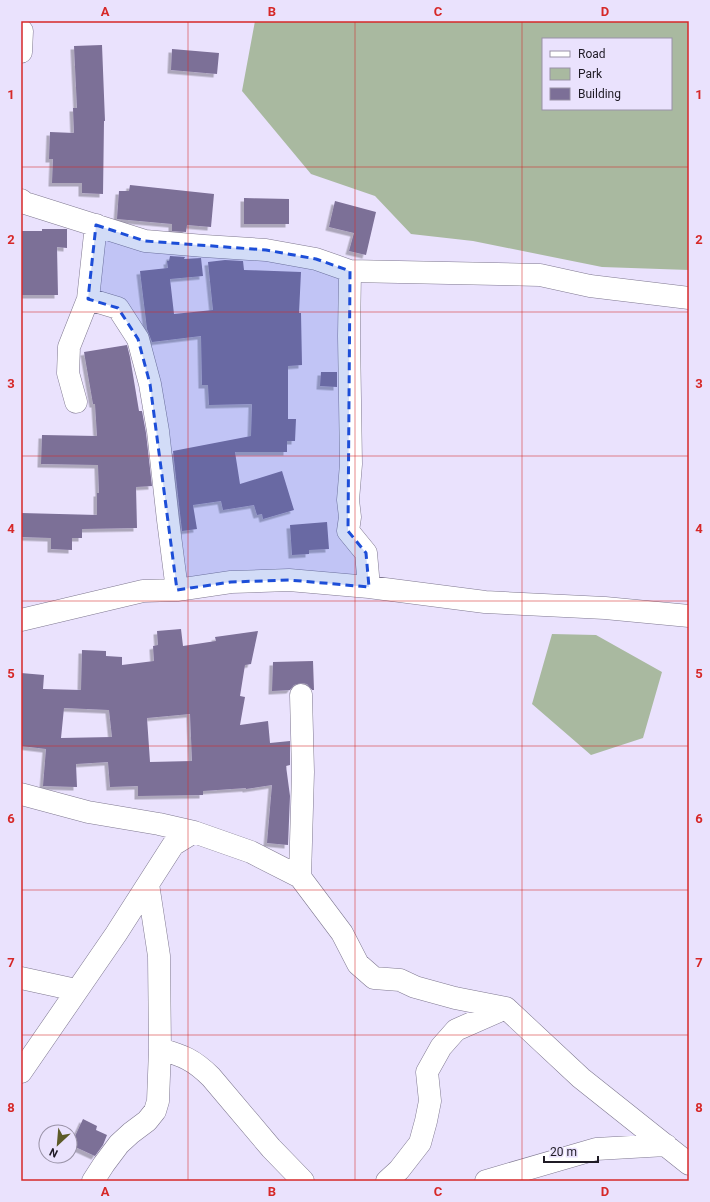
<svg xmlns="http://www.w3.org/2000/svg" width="710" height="1202" font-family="Roboto,sans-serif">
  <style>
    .green { fill: #a9b9a0; fill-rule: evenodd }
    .building { fill: #7c6f97; fill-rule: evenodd; filter: url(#shadow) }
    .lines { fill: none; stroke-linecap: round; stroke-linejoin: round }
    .minor-casing { stroke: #7f7890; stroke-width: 23 }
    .minor { stroke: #fff; stroke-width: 22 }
    .marked { fill: #1d4ed8; fill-opacity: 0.2; stroke: #1d4ed8; stroke-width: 3; stroke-dasharray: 8 5; stroke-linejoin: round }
    .grid { fill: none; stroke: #d62828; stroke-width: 1; stroke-opacity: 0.55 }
    .neatline { fill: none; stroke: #d62828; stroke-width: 1.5 }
    .grid-label { font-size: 13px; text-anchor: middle; font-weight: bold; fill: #d62828 }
  </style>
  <defs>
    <filter id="shadow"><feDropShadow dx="-3.5" dy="3.5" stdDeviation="0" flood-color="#0004"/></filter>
  </defs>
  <rect width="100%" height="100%" fill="#eae2fd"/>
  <!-- green -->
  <path class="green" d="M 255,21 L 689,21 L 689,270 L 602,267 L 473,241 L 411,234 L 375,196 L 311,174 L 242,91 ZM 543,39 L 671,39 L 671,109 L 543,109 Z
    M 552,634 L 596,635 L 662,672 L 643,738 L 591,755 L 532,704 Z"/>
  <!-- building -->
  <path class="building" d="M 102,45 L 105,121 L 104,121 L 103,194 L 82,193 L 82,183 L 52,183 L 53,159 L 49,159 L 50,132 L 74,133 L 73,108 L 77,108 L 74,46 Z
    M 172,49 L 219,53 L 217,74 L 171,70 Z
    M 130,185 L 214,194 L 211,227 L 187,225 L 186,232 L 172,231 L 172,224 L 117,219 L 119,191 L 129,191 Z
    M 244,198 L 289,199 L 289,224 L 244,224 Z
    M 335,201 L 376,212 L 366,255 L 349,251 L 354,233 L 329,227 Z
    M 42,229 L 67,229 L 67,248 L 57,247 L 58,295 L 21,295 L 21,231 L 42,231 Z
    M 170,256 L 185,257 L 184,259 L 201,258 L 203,276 L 170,279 L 174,314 L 213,310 L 208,262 L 225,260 L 243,261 L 244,270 L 301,272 L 299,313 L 301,313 L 302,365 L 288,366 L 288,419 L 296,419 L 295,441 L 287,441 L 287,452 L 235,452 L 240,484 L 282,471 L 294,510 L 263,519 L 262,514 L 257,515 L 254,505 L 223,510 L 221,501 L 193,505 L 197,529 L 182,531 L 173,451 L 251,436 L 252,404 L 209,405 L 208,385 L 202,385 L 201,336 L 152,342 L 147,329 L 140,271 L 168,268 L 167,261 L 169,261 Z
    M 127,345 L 130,357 L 139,411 L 142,411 L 146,433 L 152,486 L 136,487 L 137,528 L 82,529 L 82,538 L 72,538 L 72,550 L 51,549 L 51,538 L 21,537 L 21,513 L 97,515 L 97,493 L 99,493 L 98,465 L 41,464 L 42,435 L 97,436 L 95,404 L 93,404 L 84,352 Z
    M 321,372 L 337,372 L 337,387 L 320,386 Z
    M 327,522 L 329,549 L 309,550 L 309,554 L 292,555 L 290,525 Z
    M 181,629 L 183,646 L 216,641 L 215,637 L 258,631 L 251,664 L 245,665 L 240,696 L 245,697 L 240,725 L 268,721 L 270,743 L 290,741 L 290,765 L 286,766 L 290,796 L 288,845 L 267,843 L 272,785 L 246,789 L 246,788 L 203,791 L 203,795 L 138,796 L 138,786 L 110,787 L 108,762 L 76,764 L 77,787 L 43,786 L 46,749 L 21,746 L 21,673 L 44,675 L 43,689 L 81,690 L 82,650 L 106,651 L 106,656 L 122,657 L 122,665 L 154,661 L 153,646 L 158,645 L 157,631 ZM 64,708 L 109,710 L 112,737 L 61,738 ZM 190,714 L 192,761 L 150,762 L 147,718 Z
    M 313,661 L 314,690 L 312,690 L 307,684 L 301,683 L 294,685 L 290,690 L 272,691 L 273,662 Z
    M 83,1119 L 97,1126 L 96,1130 L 107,1135 L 103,1145 L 95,1156 L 71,1145 Z"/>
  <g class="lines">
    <!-- minor casing -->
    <g class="minor-casing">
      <path id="minor" d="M 21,52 L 22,31
        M 21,200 L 25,203 L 145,241 L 204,246 L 266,250 L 316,259 L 350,271 L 540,275 L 590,286 L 689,298
        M 350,271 L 349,336 L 351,464 L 348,500 L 350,517 L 348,531 L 366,553 L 369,587
        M 88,299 L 118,308 L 138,339 L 150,384 L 158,431 L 168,520 L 177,590
        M 76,402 L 68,373 L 69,347 L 88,299 L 96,225
        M 21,620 L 143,591 L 177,590 L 231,582 L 289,580 L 369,587 L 485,602 L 605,608 L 689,616
        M 21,794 L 88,812 L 159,824 L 194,832 L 251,852 L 300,877 L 342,933 L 358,964 L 374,978 L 400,980 L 415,987 L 455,998 L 506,1008 L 581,1078 L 689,1164
        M 300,877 L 303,772 L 301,695
        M 21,978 L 76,990
        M 160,1049 C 183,1056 193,1059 211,1077 L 271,1148 L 303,1181
        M 21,1072 L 116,934 L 173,845 L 194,832
        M 93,1181 L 104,1164 L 119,1144 L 131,1133 L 147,1121 L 155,1111 L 158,1101 L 160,1049 L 159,956 L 148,884
        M 387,1181 L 399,1170 L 420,1143 L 426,1121 L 430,1101 L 427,1072 L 441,1047 L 456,1030 L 506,1008
        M 486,1181 L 596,1149 L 666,1145"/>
    </g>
    <!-- minor -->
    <use href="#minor" class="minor"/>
  </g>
  <!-- marked area -->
  <path class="marked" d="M 96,225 L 145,241 L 266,250 L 316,259 L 350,271 L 348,531 L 366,553 L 369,587 L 289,580 L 231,582 L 177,590 L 150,384 L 138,339 L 118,308 L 88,299 Z"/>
  <!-- grid -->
  <path class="grid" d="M 188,21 L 188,1181M 355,21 L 355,1181M 522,21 L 522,1181M 21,167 L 689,167M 21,312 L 689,312M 21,456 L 689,456M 21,601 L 689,601M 21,746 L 689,746M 21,890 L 689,890M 21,1035 L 689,1035"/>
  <!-- border -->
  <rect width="710" height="1202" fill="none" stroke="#eae2fd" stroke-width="44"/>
  <!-- legend -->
  <rect x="542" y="38" width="130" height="72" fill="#eae2fd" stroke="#9992a7"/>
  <rect x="550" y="51" width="20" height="6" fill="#ffffff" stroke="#9992a7"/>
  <text x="578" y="58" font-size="12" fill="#1f1b25">Road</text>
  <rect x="550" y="68" width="20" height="12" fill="#a9b9a0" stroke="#9992a7"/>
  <text x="578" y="78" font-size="12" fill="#1f1b25">Park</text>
  <rect x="550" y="88" width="20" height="12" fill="#7c6f97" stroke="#9992a7"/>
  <text x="578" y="98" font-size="12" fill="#1f1b25">Building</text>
  <!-- north arrow -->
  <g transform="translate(58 1144) rotate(206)"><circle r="19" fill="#eae2fd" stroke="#9992a7"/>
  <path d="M0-3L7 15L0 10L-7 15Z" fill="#5d5b28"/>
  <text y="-6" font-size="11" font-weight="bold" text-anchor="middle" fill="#1f1b25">N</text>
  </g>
  <!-- scale -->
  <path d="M544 1156v6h54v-6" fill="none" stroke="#1f1b25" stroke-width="2"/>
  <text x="550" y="1156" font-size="12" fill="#1f1b25" stroke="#eae2fd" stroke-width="3" paint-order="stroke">20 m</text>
  <rect x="22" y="22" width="666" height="1158" class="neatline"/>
  <g class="grid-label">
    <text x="105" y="16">A</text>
    <text x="272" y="16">B</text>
    <text x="438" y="16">C</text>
    <text x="605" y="16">D</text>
    <text x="11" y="99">1</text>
    <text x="699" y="99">1</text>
    <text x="11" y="244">2</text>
    <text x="699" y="244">2</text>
    <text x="11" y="388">3</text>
    <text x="699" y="388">3</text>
    <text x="11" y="533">4</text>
    <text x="699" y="533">4</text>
    <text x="11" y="678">5</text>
    <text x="699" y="678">5</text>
    <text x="11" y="823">6</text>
    <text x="699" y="823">6</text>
    <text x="11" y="967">7</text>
    <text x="699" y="967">7</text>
    <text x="11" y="1112">8</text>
    <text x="699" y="1112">8</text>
    <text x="105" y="1196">A</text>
    <text x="272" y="1196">B</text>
    <text x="438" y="1196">C</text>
    <text x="605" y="1196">D</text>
  </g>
</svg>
